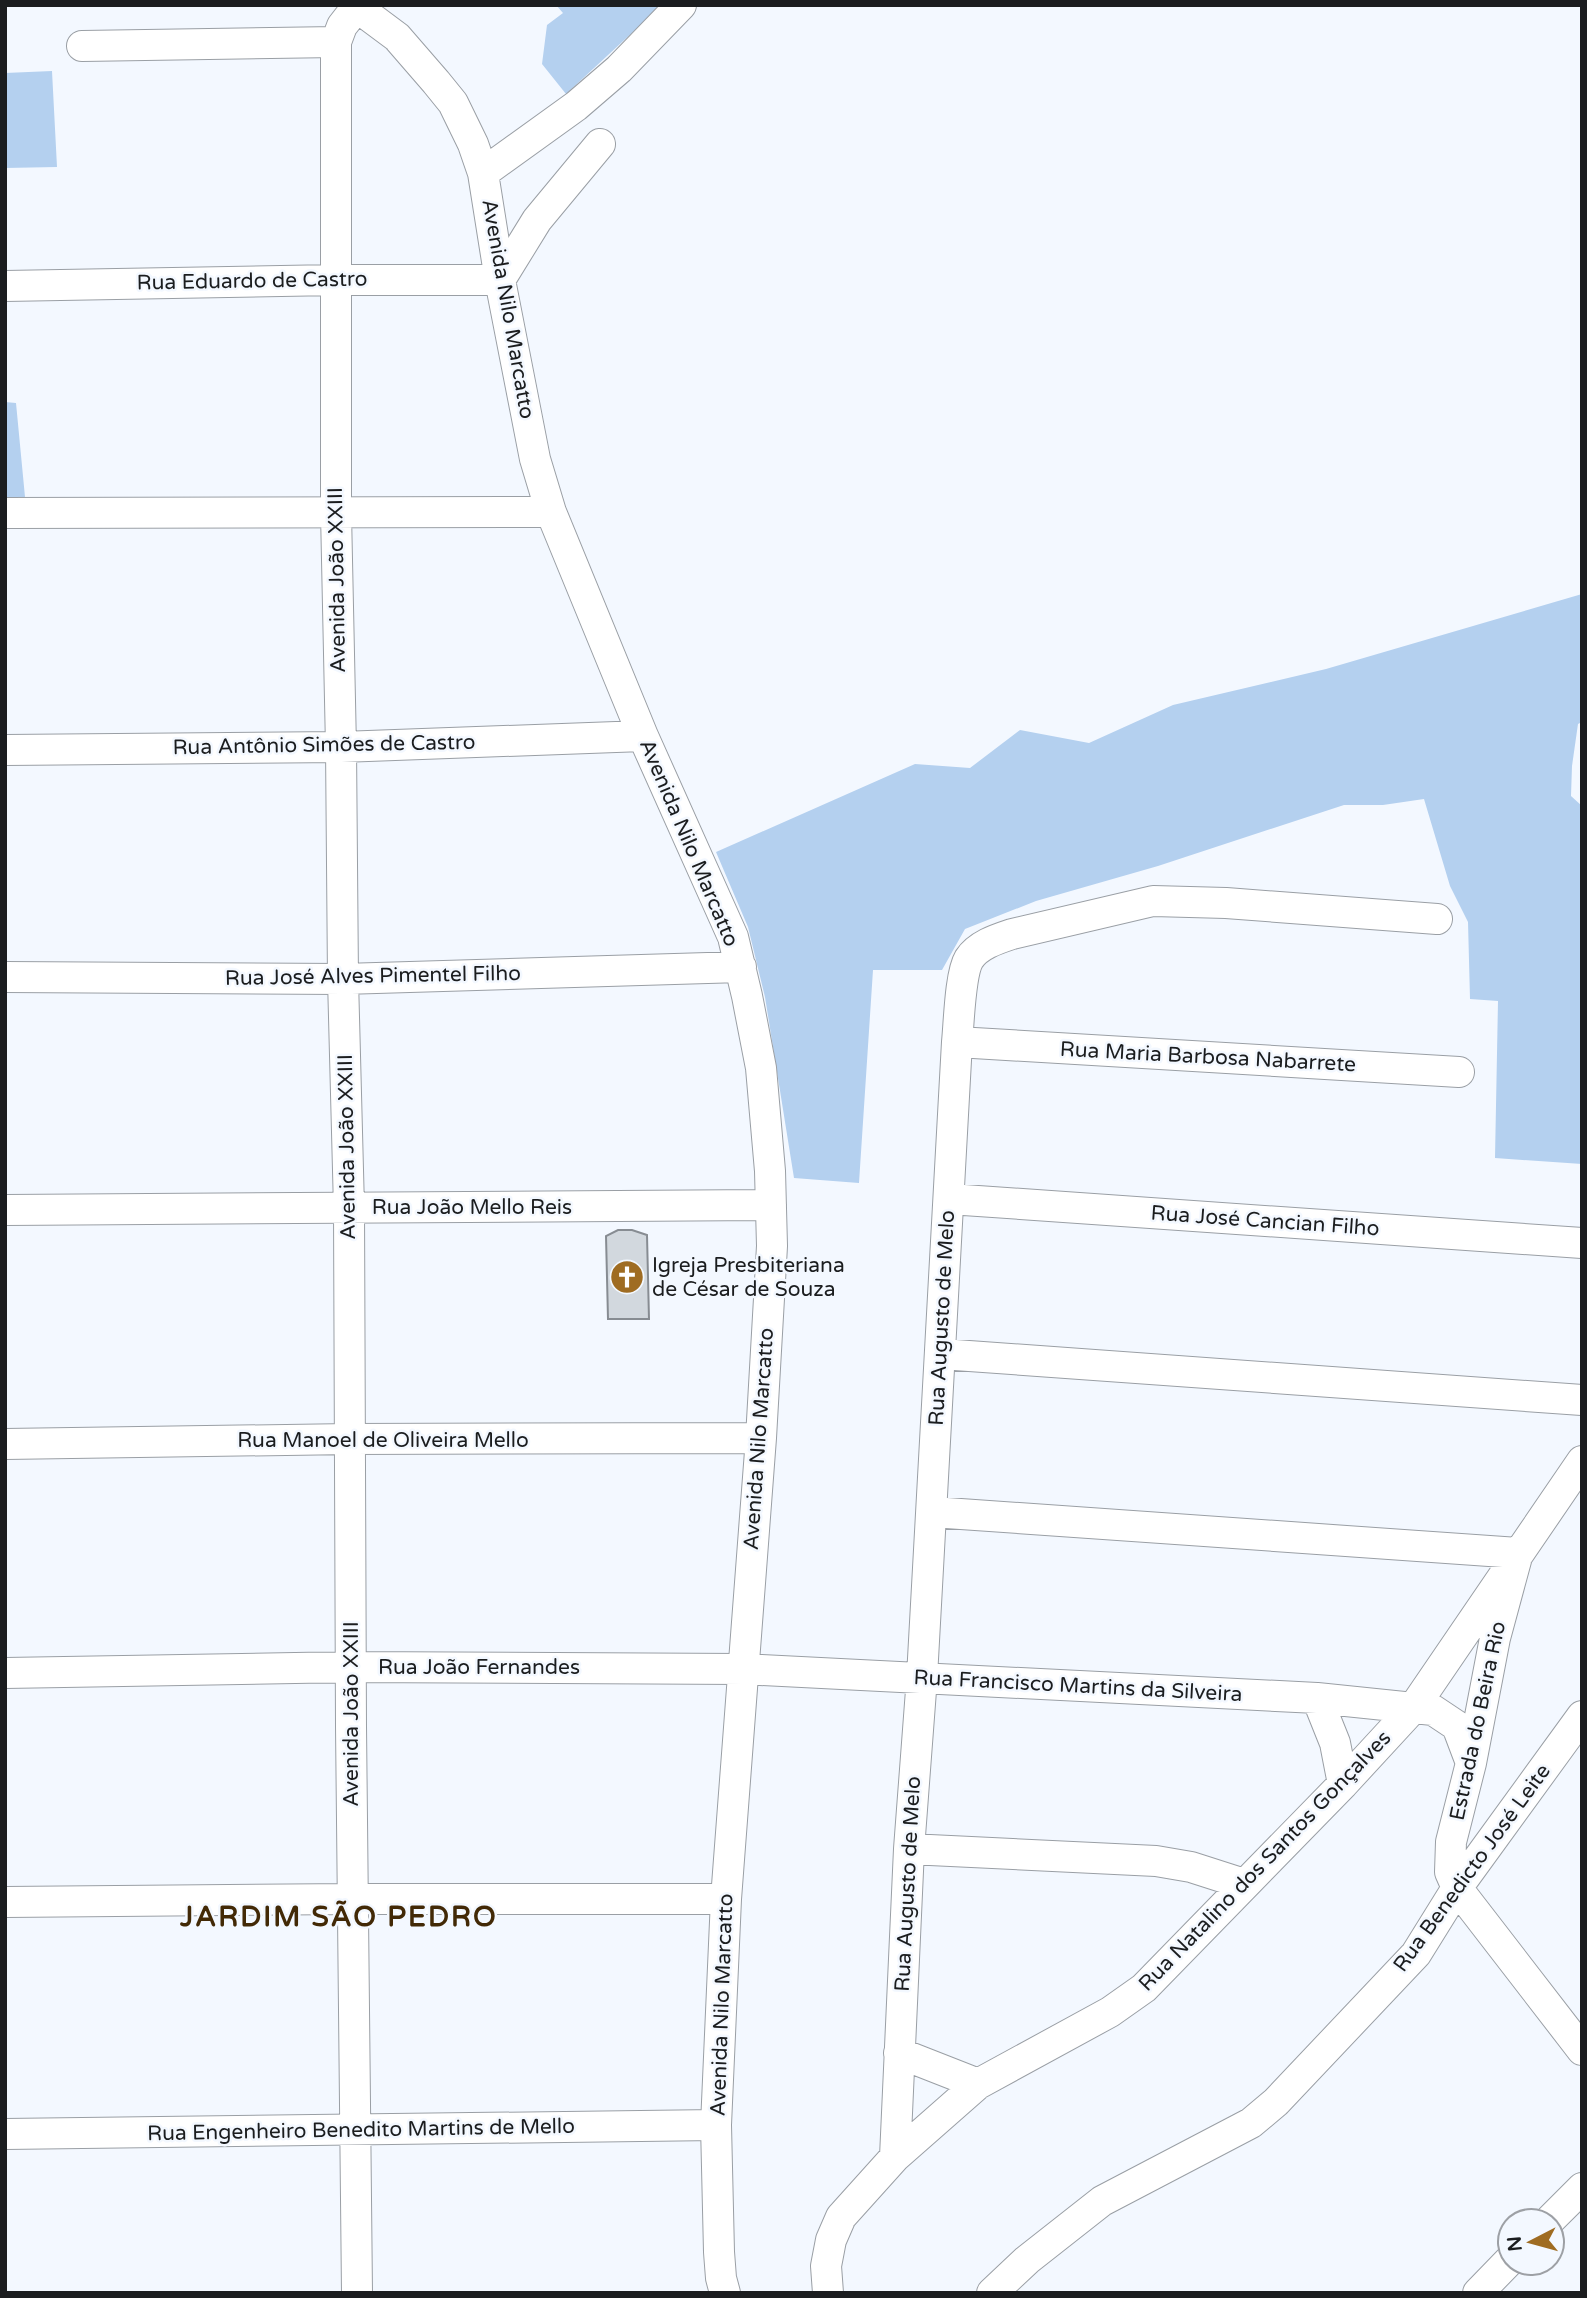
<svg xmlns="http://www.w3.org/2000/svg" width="1587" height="2298" font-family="'Varela Round',sans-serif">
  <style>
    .green { fill: #b4d0ef }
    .building { fill: #d2d8de; stroke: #878c92; stroke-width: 2 }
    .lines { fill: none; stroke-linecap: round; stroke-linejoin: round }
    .minor-casing { stroke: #9a9fa5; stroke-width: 32 }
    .minor { stroke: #fff; stroke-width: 30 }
    .labels { text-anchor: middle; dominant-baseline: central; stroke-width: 5; stroke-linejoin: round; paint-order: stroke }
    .street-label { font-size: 21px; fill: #1b1d1f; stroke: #f3f8ff }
    .poi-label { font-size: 21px; fill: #1b1d1f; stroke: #f3f8ff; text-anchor: start }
    .district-label { font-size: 28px; font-weight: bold; letter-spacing: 2px; fill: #422906; stroke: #f3f8ff }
  </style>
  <rect width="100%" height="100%" fill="#f3f8ff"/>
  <!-- green -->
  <path class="green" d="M 556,5 L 662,5 L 566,94 L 542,64 L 547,25 L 563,13 Z
    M 52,71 L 57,167 L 5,168 L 5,73 Z
    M 5,402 L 16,403 L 25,497 L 5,498 Z
    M 1582,594 L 1582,722 L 1578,724 L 1572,766 L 1571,796 L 1582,806 L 1582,1164 L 1495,1158 L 1498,1001 L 1470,999 L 1468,922 L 1450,886 L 1424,799 L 1383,805 L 1344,805 L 1158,866 L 1036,901 L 965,929 L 942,970 L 873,970 L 859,1183 L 794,1178 L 765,997 L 748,927 L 716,852 L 915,764 L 970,768 L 1020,730 L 1089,743 L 1173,705 L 1326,669 Z"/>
  <!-- building -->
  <path class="building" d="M 618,1230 L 632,1230 L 647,1235 L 649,1319 L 608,1319 L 606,1236 Z"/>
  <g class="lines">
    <!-- minor casing -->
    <g class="minor-casing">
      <path id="minor" d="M 354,5 L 397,37 L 436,82 L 453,103 L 473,144 L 483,173 L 500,280 L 535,459 L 551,512 L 643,736 L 733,937 L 747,996 L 761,1068 L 770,1171 L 772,1246 L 761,1438 L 726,1899 L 716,2125 L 719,2252 L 721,2278 L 725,2293
        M 356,8 L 342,26 L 336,42 L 336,513 L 341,747 L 343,979 L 349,1208 L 351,1726 L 357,2293
        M 82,46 L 336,42
        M 483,173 L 576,106 L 619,69 L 681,5
        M 5,286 L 335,280 L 500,280 L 537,220 L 600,144
        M 5,513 L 551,512
        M 5,750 L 341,747 L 643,736
        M 5,977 L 343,979 L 741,967
        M 957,1042 L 1459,1072
        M 949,1199 L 1582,1243
        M 5,1210 L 771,1205
        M 941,1354 L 1582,1400
        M 5,1444 L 350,1439 L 761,1438
        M 932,1512 L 1518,1553 L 1495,1638 L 1471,1763 L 1451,1842 L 1450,1872 L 1457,1888 L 1582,2050
        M 5,1673 L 350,1667 L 742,1669 L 1317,1698 L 1433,1710 L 1457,1726 L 1471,1763
        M 1317,1698 L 1335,1743 L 1343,1784
        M 909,1849 L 1156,1861 L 1191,1867 L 1244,1884
        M 5,1902 L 352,1899 L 726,1899
        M 899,2053 L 978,2084
        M 5,2134 L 716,2125
        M 895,2157 L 909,1849 L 922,1677 L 957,1042 C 959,1023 960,974 969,959 C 978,945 997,939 1012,934 L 1153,901 L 1226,903 L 1437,919
        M 1549,2221 L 1582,2188
        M 828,2293 L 826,2266 L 831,2240 L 841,2217 L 895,2157 L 978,2084 L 1110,2012 L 1144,1988 L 1343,1784 L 1414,1707 L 1582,1461
        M 992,2293 L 1027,2260 L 1102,2201 L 1251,2123 L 1276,2102 L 1416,1954 L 1457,1888 L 1582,1716
        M 1478,2293 L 1510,2260"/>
    </g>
    <!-- minor -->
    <use href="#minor" class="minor"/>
  </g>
  <!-- icons -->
  <defs>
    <g id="church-disc" transform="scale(1.75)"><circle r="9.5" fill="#9f6c22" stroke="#f3f8ff"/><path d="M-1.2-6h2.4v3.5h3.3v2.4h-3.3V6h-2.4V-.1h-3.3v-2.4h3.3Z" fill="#fff"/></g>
  </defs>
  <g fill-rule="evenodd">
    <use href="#church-disc" x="627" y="1277"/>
  </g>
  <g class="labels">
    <!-- street labels -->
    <g class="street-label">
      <text transform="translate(252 281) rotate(-1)">Rua Eduardo de Castro</text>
      <text transform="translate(508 309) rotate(80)">Avenida Nilo Marcatto</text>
      <text transform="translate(337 580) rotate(-91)">Avenida João XXIII</text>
      <text transform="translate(324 745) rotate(-1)">Rua Antônio Simões de Castro</text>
      <text transform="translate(689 843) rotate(67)">Avenida Nilo Marcatto</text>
      <text transform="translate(373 976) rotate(-1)">Rua José Alves Pimentel Filho</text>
      <text transform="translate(1208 1057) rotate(3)">Rua Maria Barbosa Nabarrete</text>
      <text transform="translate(347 1147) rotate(-91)">Avenida João XXIII</text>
      <text x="472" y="1207">Rua João Mello Reis</text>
      <text transform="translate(1265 1221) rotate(4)">Rua José Cancian Filho</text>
      <text transform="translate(942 1318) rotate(-87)">Rua Augusto de Melo</text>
      <text transform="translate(759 1439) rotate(-86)">Avenida Nilo Marcatto</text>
      <text x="383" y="1440">Rua Manoel de Oliveira Mello</text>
      <text x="479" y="1667">Rua João Fernandes</text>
      <text transform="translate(1078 1686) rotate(3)">Rua Francisco Martins da Silveira</text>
      <text transform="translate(351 1714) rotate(-90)">Avenida João XXIII</text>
      <text transform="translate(1478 1721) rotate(-78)">Estrada do Beira Rio</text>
      <text transform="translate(1265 1861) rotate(-46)">Rua Natalino dos Santos Gonçalves</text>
      <text transform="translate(1472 1868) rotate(-54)">Rua Benedicto José Leite</text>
      <text transform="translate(908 1884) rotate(-87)">Rua Augusto de Melo</text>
      <text transform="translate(722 2005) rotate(-88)">Avenida Nilo Marcatto</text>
      <text transform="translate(361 2130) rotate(-1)">Rua Engenheiro Benedito Martins de Mello</text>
    </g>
    <!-- poi labels -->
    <g class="poi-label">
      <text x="652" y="1265">Igreja Presbiteriana<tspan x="652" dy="24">de César de Souza</tspan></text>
    </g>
    <!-- district labels -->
    <g class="district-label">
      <text x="339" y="1917">JARDIM SÃO PEDRO</text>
    </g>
  </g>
  <!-- border -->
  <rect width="1587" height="2298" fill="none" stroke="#1b1d1f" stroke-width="14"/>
  <!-- north arrow -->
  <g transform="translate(1531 2242) rotate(264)"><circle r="33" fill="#f3f8ff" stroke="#9da0a5" stroke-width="2"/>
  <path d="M0-5L12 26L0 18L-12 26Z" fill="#9f6c22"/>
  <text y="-10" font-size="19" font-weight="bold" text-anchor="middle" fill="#1b1d1f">N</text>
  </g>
</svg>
